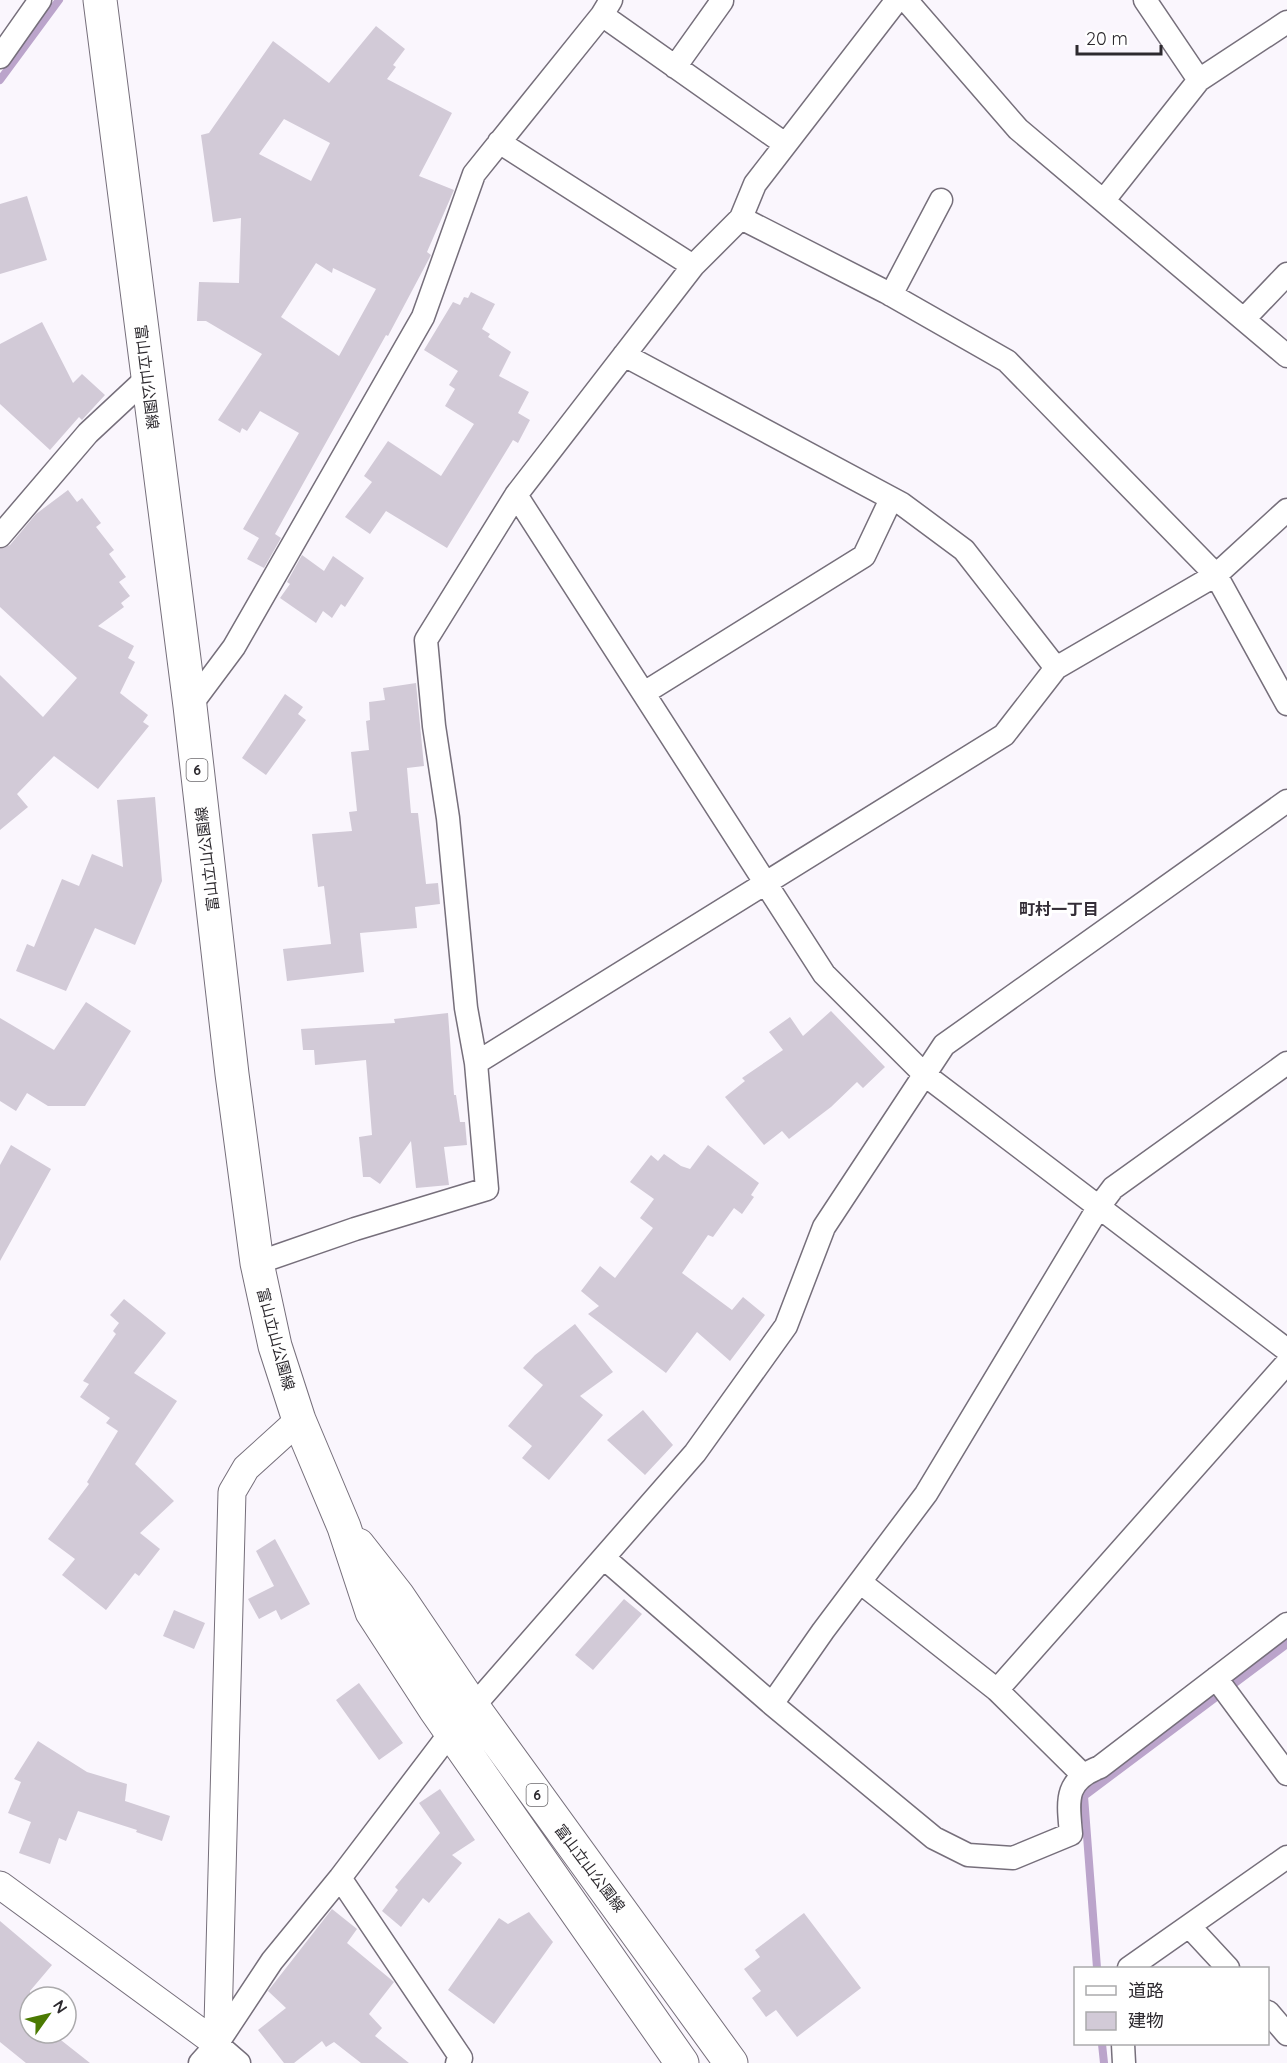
<svg xmlns="http://www.w3.org/2000/svg" width="1287" height="2063" font-family="Quicksand,'Noto Sans JP',sans-serif">
  <style>
    .lines { fill: none; stroke-linecap: round; stroke-linejoin: round }
    .stream { stroke: #bba4cb; stroke-width: 8 }
    .building { fill: #d2cad7; fill-rule: evenodd }
    .minor-casing { stroke: #766f7b; stroke-width: 25 }
    .tertiary-casing { stroke: #766f7b; stroke-width: 29 }
    .primary-casing { stroke: #766f7b; stroke-width: 35 }
    .minor { stroke: #fff; stroke-width: 22 }
    .tertiary { stroke: #fff; stroke-width: 27 }
    .primary { stroke: #fff; stroke-width: 33 }
    .labels { text-anchor: middle; dominant-baseline: central; stroke-width: 6; stroke-linejoin: round; paint-order: stroke }
    .shield { fill: #fff; stroke: #6c6a6d; stroke-width: 1.5 }
    .shield-label { font-size: 14px; font-weight: bold; fill: #2d2a2f }
    .street-label { font-size: 15px; fill: #2d2a2f; stroke: #fff }
    .neighbourhood-label { font-size: 16px; font-weight: bold; fill: #332d36; stroke: #fff }
  </style>
  <rect width="100%" height="100%" fill="#faf6fd"/>
  <g class="lines">
    <!-- stream -->
    <path class="stream" d="M 0,80 L 59,0
      M 1097,1968 L 1084,1796 L 1287,1644
      M 1102,2044 L 1104,2063"/>
  </g>
  <!-- building -->
  <path class="building" d="M 376,26 L 405,49 L 393,65 L 396,67 L 387,79 L 452,113 L 419,176 L 454,190 L 427,252 L 431,255 L 388,336 L 386,335 L 275,534 L 281,538 L 264,568 L 247,559 L 259,538 L 243,529 L 299,433 L 260,411 L 247,431 L 242,428 L 240,433 L 218,420 L 262,354 L 206,321 L 197,321 L 199,282 L 239,283 L 241,218 L 213,222 L 201,135 L 209,133 L 273,41 L 329,83 ZM 284,119 L 330,143 L 311,181 L 259,154 ZM 316,263 L 332,273 L 333,268 L 376,289 L 339,356 L 281,317 Z
    M 27,196 L 47,260 L 0,274 L 0,204 Z
    M 471,292 L 495,304 L 482,329 L 490,334 L 488,337 L 511,352 L 499,376 L 529,392 L 518,413 L 530,420 L 518,443 L 513,440 L 447,548 L 386,511 L 370,534 L 345,517 L 372,482 L 364,476 L 388,441 L 441,476 L 474,424 L 445,406 L 455,389 L 449,385 L 458,371 L 424,350 L 453,302 L 460,305 L 464,297 L 468,298 Z
    M 42,322 L 73,383 L 82,374 L 105,395 L 82,420 L 79,417 L 50,450 L 0,404 L 0,344 Z
    M 68,490 L 77,502 L 82,498 L 101,523 L 96,527 L 114,550 L 109,554 L 126,577 L 119,582 L 130,596 L 121,603 L 124,607 L 98,626 L 134,646 L 128,658 L 135,662 L 120,693 L 148,715 L 143,722 L 149,726 L 98,789 L 54,756 L 17,794 L 28,807 L 0,830 L 0,675 L 43,717 L 77,678 L 0,607 L 0,549 L 10,545 L 36,514 Z
    M 302,555 L 324,571 L 333,556 L 364,578 L 345,607 L 341,604 L 332,618 L 323,611 L 316,623 L 280,598 L 290,584 L 287,582 Z
    M 416,683 L 424,766 L 407,768 L 411,813 L 418,813 L 426,884 L 438,883 L 440,904 L 415,907 L 417,928 L 360,933 L 364,972 L 287,981 L 283,949 L 331,944 L 324,886 L 318,887 L 312,834 L 352,831 L 349,812 L 357,811 L 351,752 L 369,750 L 366,721 L 370,720 L 369,702 L 385,700 L 383,688 Z
    M 285,694 L 303,707 L 298,714 L 306,720 L 266,775 L 242,758 Z
    M 155,797 L 162,881 L 135,945 L 95,928 L 66,991 L 16,971 L 27,944 L 34,947 L 62,879 L 79,886 L 92,854 L 123,867 L 117,800 Z
    M 86,1002 L 131,1031 L 85,1106 L 48,1106 L 27,1093 L 16,1111 L 0,1101 L 0,1018 L 54,1050 Z
    M 831,1011 L 885,1067 L 863,1088 L 857,1082 L 831,1107 L 789,1139 L 782,1131 L 764,1145 L 725,1097 L 745,1081 L 742,1078 L 783,1050 L 769,1032 L 790,1017 L 803,1036 Z
    M 448,1013 L 454,1095 L 456,1095 L 460,1122 L 465,1122 L 467,1145 L 444,1147 L 449,1185 L 416,1188 L 411,1141 L 380,1184 L 370,1177 L 363,1177 L 359,1137 L 372,1135 L 366,1060 L 315,1065 L 314,1050 L 303,1050 L 301,1029 L 395,1023 L 394,1019 Z
    M 11,1145 L 51,1169 L 0,1261 L 0,1165 Z
    M 708,1145 L 759,1183 L 751,1195 L 754,1197 L 742,1214 L 734,1208 L 713,1237 L 708,1235 L 682,1273 L 732,1310 L 743,1297 L 765,1315 L 730,1361 L 697,1332 L 666,1373 L 588,1314 L 599,1306 L 581,1291 L 600,1266 L 615,1278 L 653,1228 L 640,1218 L 654,1199 L 630,1182 L 651,1155 L 658,1161 L 664,1154 L 681,1166 L 690,1169 Z
    M 124,1299 L 166,1333 L 134,1373 L 177,1401 L 135,1464 L 174,1501 L 140,1533 L 160,1549 L 139,1576 L 135,1573 L 106,1610 L 62,1575 L 75,1559 L 48,1539 L 89,1484 L 87,1482 L 118,1431 L 106,1423 L 110,1418 L 80,1397 L 89,1384 L 83,1381 L 116,1334 L 113,1331 L 119,1323 L 110,1315 Z
    M 575,1324 L 613,1372 L 580,1396 L 603,1415 L 549,1480 L 522,1458 L 532,1446 L 508,1426 L 543,1385 L 523,1368 L 535,1355 Z
    M 643,1410 L 673,1445 L 645,1475 L 607,1440 Z
    M 275,1539 L 310,1604 L 281,1620 L 276,1610 L 259,1619 L 248,1599 L 274,1586 L 256,1551 Z
    M 624,1599 L 642,1614 L 593,1670 L 575,1655 Z
    M 174,1610 L 205,1623 L 194,1649 L 163,1636 Z
    M 359,1683 L 403,1743 L 379,1760 L 336,1700 Z
    M 38,1741 L 87,1772 L 127,1784 L 125,1801 L 170,1816 L 162,1841 L 136,1832 L 137,1830 L 78,1811 L 66,1841 L 59,1838 L 50,1864 L 19,1853 L 31,1822 L 8,1813 L 21,1782 L 14,1779 Z
    M 440,1789 L 475,1840 L 452,1855 L 462,1863 L 429,1903 L 423,1898 L 401,1927 L 382,1911 L 398,1890 L 395,1887 L 440,1833 L 419,1803 Z
    M 332,1909 L 357,1929 L 347,1943 L 394,1982 L 369,2014 L 382,2028 L 375,2036 L 409,2063 L 361,2063 L 334,2042 L 326,2047 L 322,2041 L 294,2063 L 284,2063 L 258,2030 L 286,2008 L 268,1991 Z
    M 529,1912 L 553,1942 L 494,2024 L 448,1990 L 499,1918 L 508,1924 Z
    M 804,1913 L 861,1988 L 797,2037 L 776,2010 L 766,2017 L 752,1998 L 761,1991 L 744,1969 L 760,1957 L 755,1950 Z
    M 0,1921 L 52,1965 L 30,1991 L 30,2033 L 52,2033 L 90,2063 L 26,2063 L 0,2042 Z"/>
  <g class="lines">
    <!-- minor casing -->
    <g class="minor-casing">
      <path id="minor" d="M 906,0 L 1018,129 L 1287,356
        M 1145,0 L 1199,80
        M 602,15 L 785,144
        M 0,57 L 40,0
        M 675,67 L 722,1
        M 499,142 L 693,266
        M 1104,200 L 1199,80 L 1287,22
        M 741,218 L 886,292 L 1007,361 L 1216,575 L 1287,704
        M 891,295 L 941,200
        M 1244,319 L 1287,274
        M 624,355 L 902,504 L 964,550 L 1056,668
        M 516,495 L 824,974 L 925,1075 L 1287,1350
        M 0,536 L 88,433 L 147,378
        M 644,693 L 864,556 L 891,499
        M 190,706 L 234,647 L 423,317 L 474,174 L 602,15 L 611,0
        M 476,1063 L 1004,735 L 1056,668 L 1216,575 L 1287,510
        M 257,1263 L 355,1229 L 487,1189 L 476,1063 L 466,1008 L 448,818 L 434,726 L 426,640 L 516,495 L 693,266 L 741,218 L 755,184 L 897,0
        M 604,1558 L 772,1704 L 934,1838 L 968,1855 L 1013,1858 L 1071,1834 C 1068,1800 1064,1781 1100,1767 L 1287,1624
        M 860,1582 L 997,1690 L 1082,1774
        M 1216,1678 L 1287,1774
        M 997,1690 L 1287,1363
        M 772,1704 L 823,1631 L 926,1494 L 1098,1208 L 1113,1188 L 1287,1063
        M 340,1878 L 461,2058 L 457,2063
        M 1189,1926 L 1228,1968
        M 1129,1968 L 1287,1857
        M 1268,2012 L 1287,2034
        M 217,2044 L 239,2063
        M 1123,2044 L 1124,2063
        M 200,2063 L 217,2044 L 272,1961 L 340,1878 L 451,1732 L 695,1453 L 786,1326 L 824,1227 L 944,1045 L 1287,801"/>
    </g>
    <!-- tertiary casing -->
    <g class="tertiary-casing">
      <path id="tertiary" d="M 0,1885 L 217,2044
        M 217,2063 L 232,1492 L 246,1468 L 299,1420"/>
    </g>
    <!-- primary casing -->
    <g class="primary-casing">
      <path id="primary" d="M 100,0 L 190,706 L 232,1074 L 257,1263 L 275,1346 L 299,1420 L 344,1527 L 372,1612 L 435,1709 L 682,2063
        M 358,1545 L 398,1596 L 473,1707 L 731,2063"/>
    </g>
    <!-- minor -->
    <use href="#minor" class="minor"/>
    <!-- tertiary -->
    <use href="#tertiary" class="tertiary"/>
    <!-- primary -->
    <use href="#primary" class="primary"/>
  </g>
  <g class="labels">
    <!-- shield labels -->
    <g class="shield">
      <rect x="186.5" y="759" width="21" height="22" rx="4.5"/>
      <rect x="526.5" y="1784" width="21" height="22" rx="4.5"/>
    </g>
    <g class="shield-label">
      <text x="197" y="770">6</text>
      <text x="537" y="1795">6</text>
    </g>
    <!-- street labels -->
    <g class="street-label">
      <text transform="translate(147 377) rotate(83)">富山立山公園線</text>
      <text transform="translate(207 859) rotate(-97)">富山立山公園線</text>
      <text transform="translate(276 1339) rotate(75)">富山立山公園線</text>
      <text transform="translate(590 1868) rotate(53)">富山立山公園線</text>
    </g>
    <!-- neighbourhood labels -->
    <g class="neighbourhood-label">
      <text x="1059" y="909">町村一丁目</text>
    </g>
  </g>
  <!-- legend -->
  <rect x="1074" y="1967" width="195" height="78" fill="#ffffff" stroke="#abaaac" stroke-width="1.5"/>
  <rect x="1086" y="1986" width="30" height="9" fill="#ffffff" stroke="#abaaac" stroke-width="1.5"/>
  <text x="1128" y="1997" font-size="18" fill="#2d2a2f">道路</text>
  <rect x="1086" y="2012" width="30" height="18" fill="#d2cad7" stroke="#abaaac" stroke-width="1.5"/>
  <text x="1128" y="2027" font-size="18" fill="#2d2a2f">建物</text>
  <!-- north arrow -->
  <g transform="translate(48 2015) rotate(56)"><circle r="28" fill="#ffffff" stroke="#abaaac" stroke-width="1.5"/>
  <path d="M0-4.5L10 22L0 15L-10 22Z" fill="#4b7a02"/>
  <text y="-9" font-size="16" font-weight="bold" text-anchor="middle" fill="#2d2a2f">N</text>
  </g>
  <!-- scale -->
  <path d="M1077 45v9h84v-9" fill="none" stroke="#2d2a2f" stroke-width="3"/>
  <text x="1086" y="45" font-size="18" fill="#2d2a2f" stroke="#ffffff" stroke-width="4.5" paint-order="stroke">20 m</text>
</svg>
